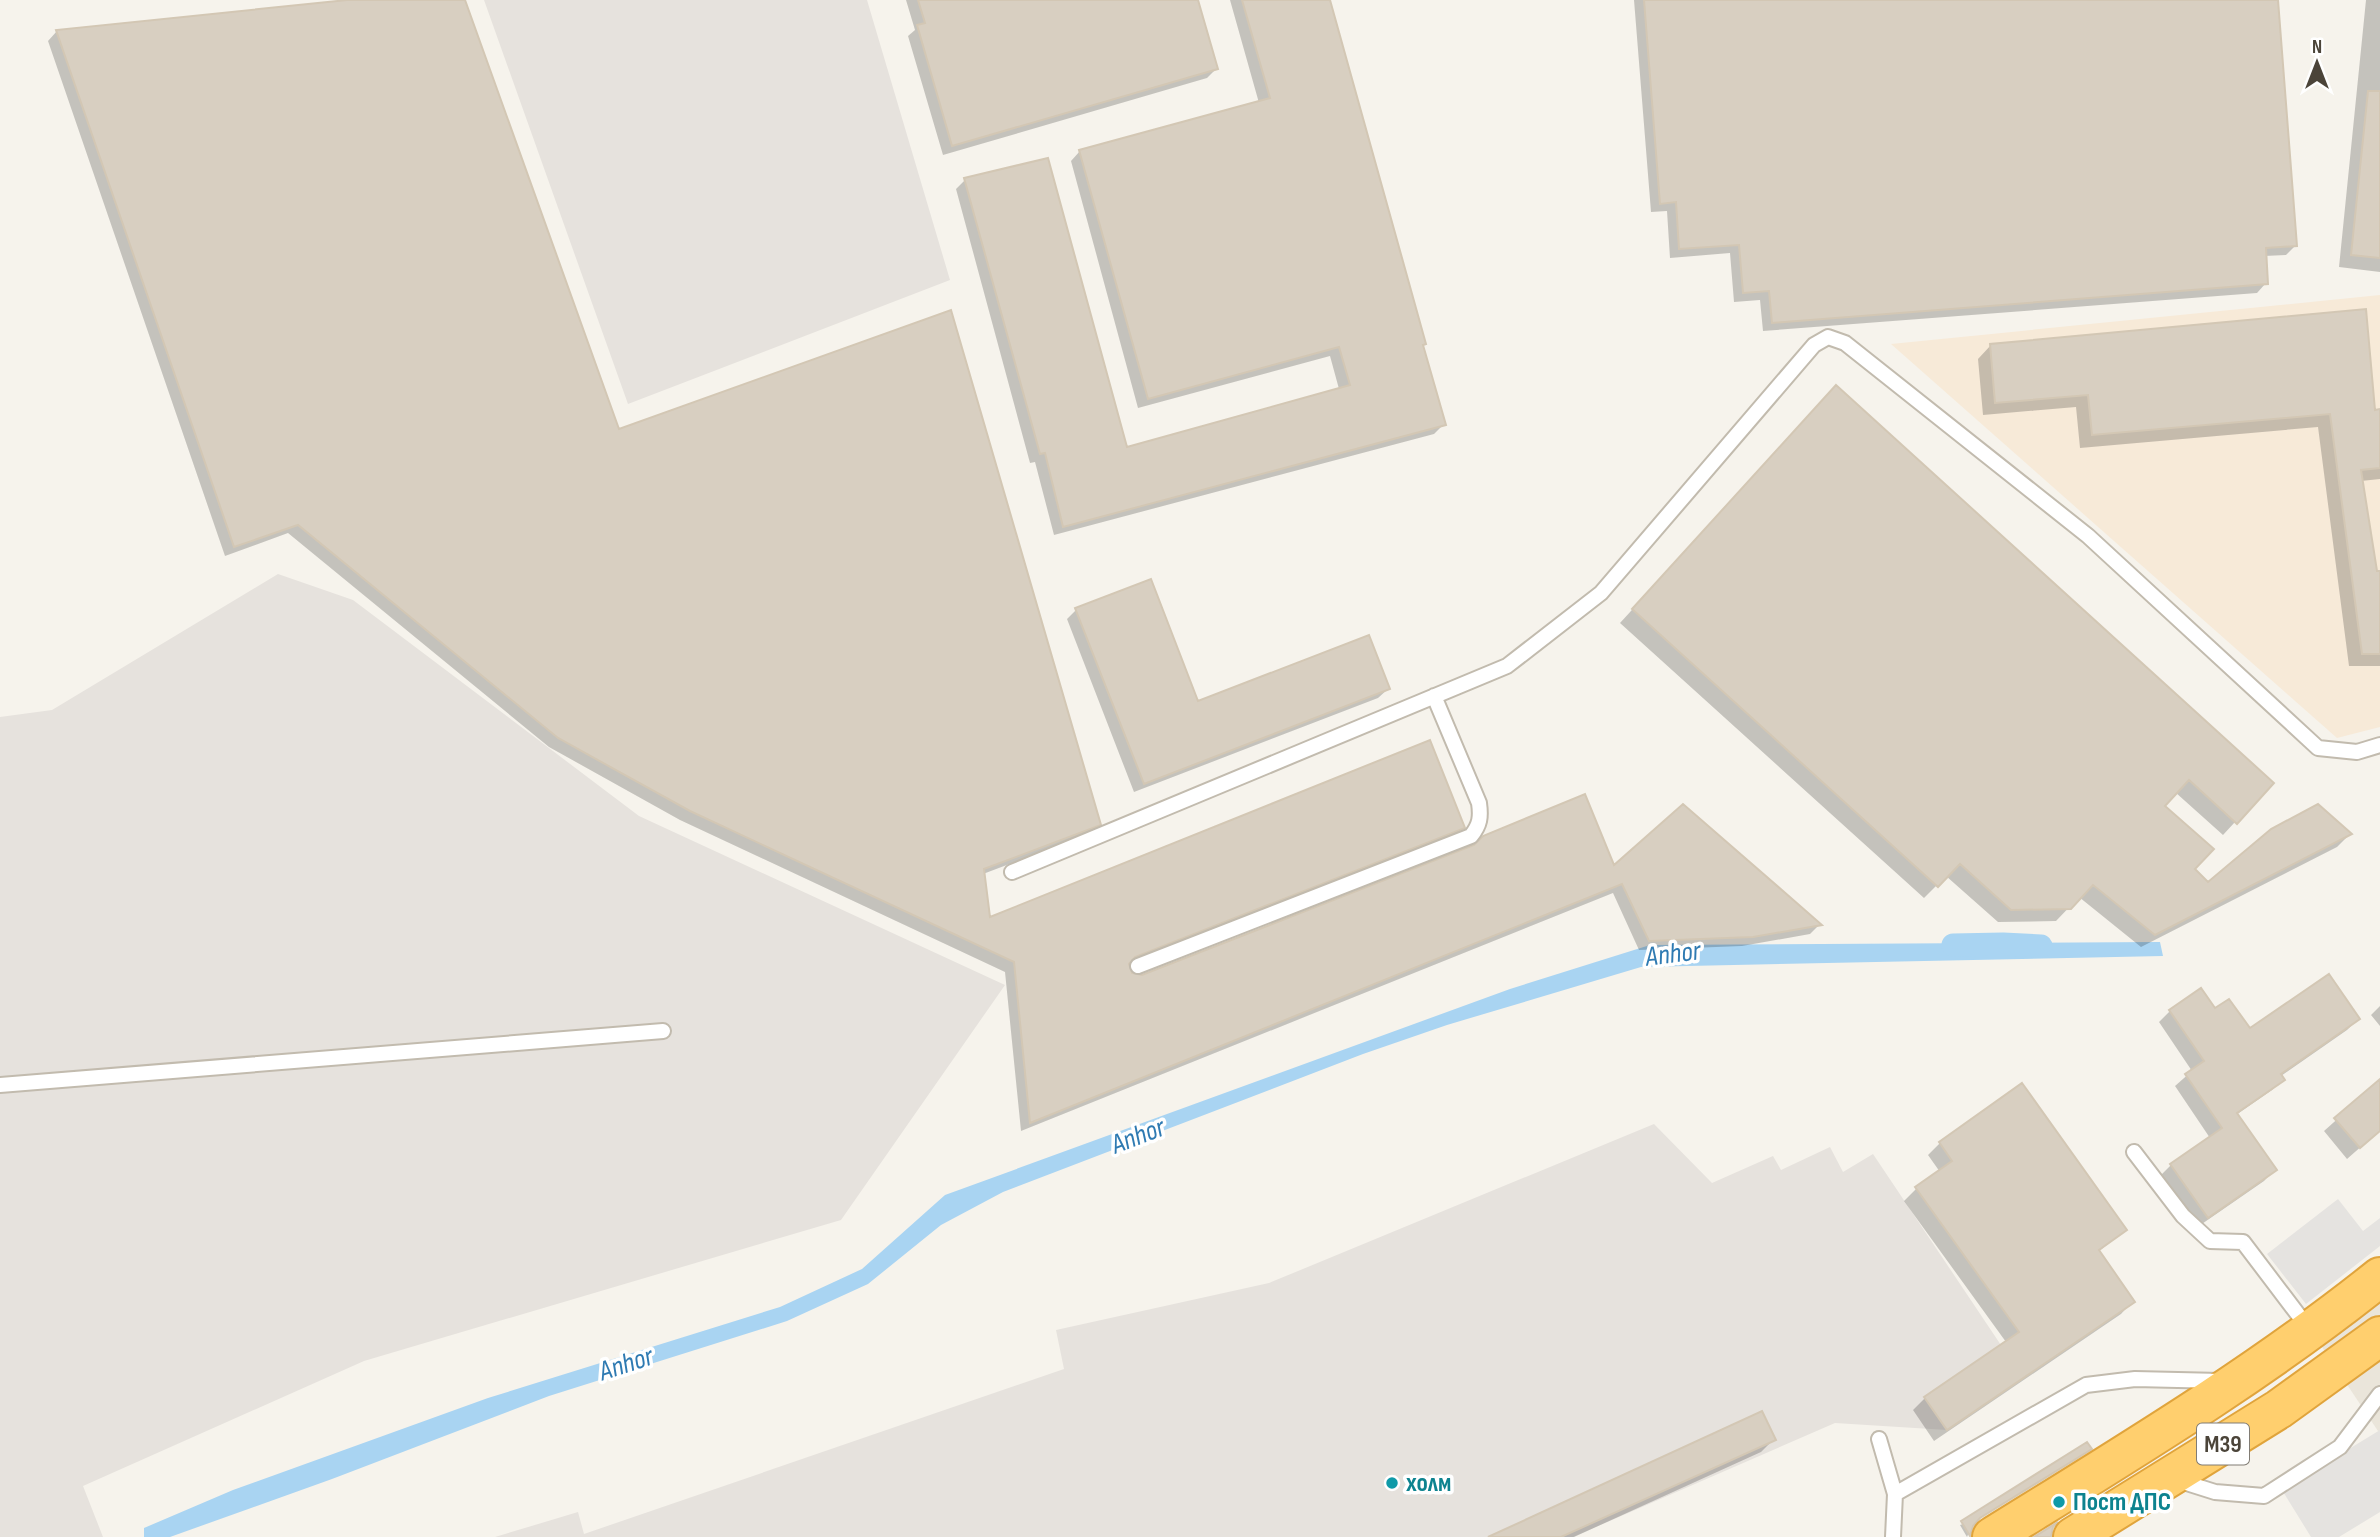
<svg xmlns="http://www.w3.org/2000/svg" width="2380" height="1537" font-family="'Sofia Sans Condensed',sans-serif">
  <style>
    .residential { fill: #eae5da }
    .commercial { fill: #f7ead8 }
    .industrial { fill: #e6e2dd }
    .parking { fill: #e5e3e0 }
    .water { fill: #a9d4f2 }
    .shadow { fill: #0003 }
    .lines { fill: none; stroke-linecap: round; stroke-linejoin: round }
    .canal { stroke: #a9d4f2; stroke-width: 23 }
    .building { fill: #d8cfc1; stroke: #d3c7b4; stroke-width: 2 }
    .lane-casing { stroke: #c2bbae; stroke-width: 18 }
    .highway-casing { stroke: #e0a43c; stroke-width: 42 }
    .lane { stroke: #fff; stroke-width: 14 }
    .highway { stroke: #ffcf6e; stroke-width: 38 }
    .culture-dot { fill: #0f9aa8; stroke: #fff; stroke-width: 2.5 }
    .labels { text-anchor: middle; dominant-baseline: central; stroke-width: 7; stroke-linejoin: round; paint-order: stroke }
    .shield { fill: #fff; stroke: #817c74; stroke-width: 2 }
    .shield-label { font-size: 24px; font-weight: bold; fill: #4b4439 }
    .culture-label { font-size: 26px; font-weight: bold; fill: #0d838f; stroke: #fff; text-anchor: start }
    .water-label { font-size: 28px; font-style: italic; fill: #2e7ab2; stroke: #fff }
  </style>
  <rect width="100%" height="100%" fill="#f6f3ec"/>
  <!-- residential -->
  <path class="residential" d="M 2380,1277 L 2380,1434 L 2310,1329 Z"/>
  <!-- commercial -->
  <path class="commercial" d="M 2380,295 L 2380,727 L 2337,738 L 1891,344 Z"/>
  <!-- industrial -->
  <path class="industrial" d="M 484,0 L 867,0 L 950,280 L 628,404 Z
    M 278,574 L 353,600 L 639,816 L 1005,985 L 841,1220 L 364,1361 L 83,1486 L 103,1537 L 0,1537 L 0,717 L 52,710 Z
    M 1654,1124 L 1712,1183 L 1773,1156 L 1781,1170 L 1830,1147 L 1843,1172 L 1873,1154 L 2023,1378 L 1947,1430 L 1835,1423 L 1573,1537 L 495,1537 L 578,1512 L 584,1534 L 1064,1369 L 1056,1330 L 1269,1283 Z"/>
  <!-- parking -->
  <path class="parking" d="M 2338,1199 L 2363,1231 L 2380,1218 L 2380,1246 L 2306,1304 L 2267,1254 Z
    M 2380,1430 L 2380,1512 L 2339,1537 L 2311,1537 L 2282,1490 Z"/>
  <!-- water -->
  <path class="water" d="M 2160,942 L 2163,956 L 1641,967 L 1447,1025 L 1363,1054 L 1003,1192 L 941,1225 L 868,1284 L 787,1321 L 549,1396 L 332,1479 L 170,1537 L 144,1537 L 144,1528 L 233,1490 L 488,1398 L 780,1307 L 862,1269 L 945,1195 L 1510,989 L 1650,945 Z"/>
  <!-- shadow -->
  <path class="shadow" d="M 364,0 L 464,0 L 618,431 L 1099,824 L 1089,834 L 983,874 L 988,919 L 1463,828 L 1453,837 L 1127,965 L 1130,975 L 1142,977 L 1613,868 L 1819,925 L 1810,934 L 1742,946 L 1639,950 L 1613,893 L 1021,1131 L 1005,972 L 680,820 L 549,747 L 288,533 L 225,556 L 48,41 L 57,31 Z
    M 906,0 L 1196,0 L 1216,69 L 1207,78 L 943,155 L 908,36 L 915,30 Z
    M 1230,0 L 1328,0 L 1444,424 L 1434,434 L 1054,535 L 1035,462 L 1030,463 L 956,189 L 965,180 L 1125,449 L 1339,389 L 1330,356 L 1138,408 L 1071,161 L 1080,151 L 1259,103 Z
    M 1634,0 L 2276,0 L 2296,245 L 2286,255 L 2264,256 L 2266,283 L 2257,293 L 1763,331 L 1760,300 L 1734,302 L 1730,253 L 1670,258 L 1667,211 L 1651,212 Z
    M 2366,0 L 2380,0 L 2380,272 L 2339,267 Z
    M 1991,345 L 2380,411 L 2380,479 L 2361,481 L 2375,573 L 2380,572 L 2380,666 L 2349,666 L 2318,427 L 2080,448 L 2076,407 L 1983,415 L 1978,359 Z
    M 1824,400 L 2235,822 L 2223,835 L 2175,792 L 2162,806 L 2193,869 L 2208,885 L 2349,835 L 2337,847 L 2141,947 L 2079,897 L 2056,921 L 1998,922 L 1946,876 L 1924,898 L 1620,623 Z
    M 1076,610 L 1197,703 L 1388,689 L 1378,698 L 1134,792 L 1067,619 Z
    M 2380,1006 L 2380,1026 L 2371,1015 Z
    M 2170,1011 L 2215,1011 L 2250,1030 L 2358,1019 L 2347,1030 L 2281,1076 L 2283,1079 L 2272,1090 L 2236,1115 L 2274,1170 L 2264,1181 L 2196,1228 L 2160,1176 L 2171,1165 L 2210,1138 L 2175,1086 L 2192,1071 L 2159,1022 Z
    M 2380,1081 L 2380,1130 L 2347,1159 L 2324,1131 Z
    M 2021,1085 L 2125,1230 L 2098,1252 L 2132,1302 L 2121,1314 L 1934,1441 L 1913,1410 L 1925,1398 L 2006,1342 L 1904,1201 L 1916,1189 L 1940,1172 L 1928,1155 L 1940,1143 Z
    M 1774,1439 L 1761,1452 L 1574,1537 L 1493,1537 Z
    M 1976,1520 L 1972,1525 L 1967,1537 L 1960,1525 Z"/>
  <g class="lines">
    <!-- canal -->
    <path class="canal" d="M 1953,945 L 2003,944 L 2041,946"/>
  </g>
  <!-- building -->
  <path class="building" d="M 347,0 L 465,0 L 619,429 L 951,310 L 1101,825 L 984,869 L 990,917 L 1430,740 L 1465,828 L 1135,957 L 1129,964 L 1132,973 L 1142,975 L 1474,845 L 1483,836 L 1585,794 L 1614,865 L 1683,804 L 1822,925 L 1753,937 L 1649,941 L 1622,884 L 1030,1123 L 1014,962 L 690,811 L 558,738 L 298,525 L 234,547 L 56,30 Z
    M 918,0 L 1198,0 L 1218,69 L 952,146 L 917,25 L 925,23 Z
    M 1242,0 L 1330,0 L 1426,344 L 1423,345 L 1446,425 L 1063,527 L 1045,453 L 1040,454 L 964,178 L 1048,158 L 1127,447 L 1350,385 L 1339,347 L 1148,399 L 1079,150 L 1270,98 Z
    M 1644,0 L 2278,0 L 2297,246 L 2266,248 L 2268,284 L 1772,323 L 1769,291 L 1743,293 L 1739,245 L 1679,249 L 1676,202 L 1660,204 Z
    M 2368,91 L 2380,91 L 2380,258 L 2351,255 Z
    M 2366,309 L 2375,410 L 2380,409 L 2380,468 L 2361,470 L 2377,571 L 2380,571 L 2380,654 L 2362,654 L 2330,414 L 2092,435 L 2088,395 L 1995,403 L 1990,344 Z
    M 1836,385 L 2274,783 L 2237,824 L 2189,780 L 2165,806 L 2214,849 L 2195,869 L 2208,882 L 2271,829 L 2318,804 L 2352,834 L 2155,935 L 2093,885 L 2071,909 L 2011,910 L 1960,864 L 1938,887 L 1632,609 Z
    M 1151,579 L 1198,701 L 1369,635 L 1390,689 L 1144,784 L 1075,608 Z
    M 2329,974 L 2360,1019 L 2281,1074 L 2285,1080 L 2237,1113 L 2277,1170 L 2208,1218 L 2170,1164 L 2222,1128 L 2185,1074 L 2204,1061 L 2169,1010 L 2201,988 L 2215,1008 L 2229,999 L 2250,1028 Z
    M 2380,1079 L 2380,1131 L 2360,1148 L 2334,1118 Z
    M 2022,1083 L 2127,1230 L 2099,1250 L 2135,1302 L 1947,1430 L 1924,1397 L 2019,1332 L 1915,1187 L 1952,1161 L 1939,1142 Z
    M 1762,1411 L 1776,1440 L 1561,1537 L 1488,1537 Z
    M 2087,1442 L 2092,1449 L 1980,1518 L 1973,1526 L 1970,1536 L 1961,1521 Z
    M 2058,1522 L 2053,1527 L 2051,1537 L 2034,1537 Z"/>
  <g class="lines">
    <!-- lane casing -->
    <g class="lane-casing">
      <path id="lane" d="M 1012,872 L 1507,666 L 1601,593 L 1814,345 L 1828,337 L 1845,343 L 2088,536 L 2318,748 L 2357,752 L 2380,745
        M 1138,966 L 1471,836 C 1480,825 1481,817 1479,803 L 1434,696
        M 0,1085 L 663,1031
        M 2134,1152 L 2183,1216 L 2210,1241 L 2243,1242 L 2309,1329
        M 1879,1439 L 1895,1494
        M 2177,1480 L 2215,1492 L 2264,1496 L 2340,1447 L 2380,1394
        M 1893,1537 L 1895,1494 L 2086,1385 L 2135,1379 L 2221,1381"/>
    </g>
    <!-- highway casing -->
    <g class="highway-casing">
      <path id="highway" d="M 1992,1537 C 2124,1455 2259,1374 2380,1277
        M 2073,1537 L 2279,1409 L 2380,1336"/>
    </g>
    <!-- lane -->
    <use href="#lane" class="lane"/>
    <!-- highway -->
    <use href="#highway" class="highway"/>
  </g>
  <!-- markers -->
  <g class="culture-dot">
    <circle cx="1392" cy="1483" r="7"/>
    <circle cx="2059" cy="1502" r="7"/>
  </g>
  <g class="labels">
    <!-- shield labels -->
    <rect class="shield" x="2197" y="1423.5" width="52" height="41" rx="5"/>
    <g class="shield-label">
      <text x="2223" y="1444">M39</text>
    </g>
    <!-- culture labels -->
    <g class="culture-label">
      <text x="1406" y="1483">холм</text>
      <text x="2073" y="1502">Пост ДПС</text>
    </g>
    <!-- water labels -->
    <g class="water-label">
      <text transform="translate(1673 954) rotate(-7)">Anhor</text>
      <text transform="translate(1138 1136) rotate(-21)">Anhor</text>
      <text transform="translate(626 1364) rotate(-18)">Anhor</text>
    </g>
  </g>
  <!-- north arrow -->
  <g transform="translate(2317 63)" stroke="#ffffff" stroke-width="5" paint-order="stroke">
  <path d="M0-5L12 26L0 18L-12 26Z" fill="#4b4439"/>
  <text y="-10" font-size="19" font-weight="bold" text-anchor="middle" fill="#4b4439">N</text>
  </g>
</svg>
